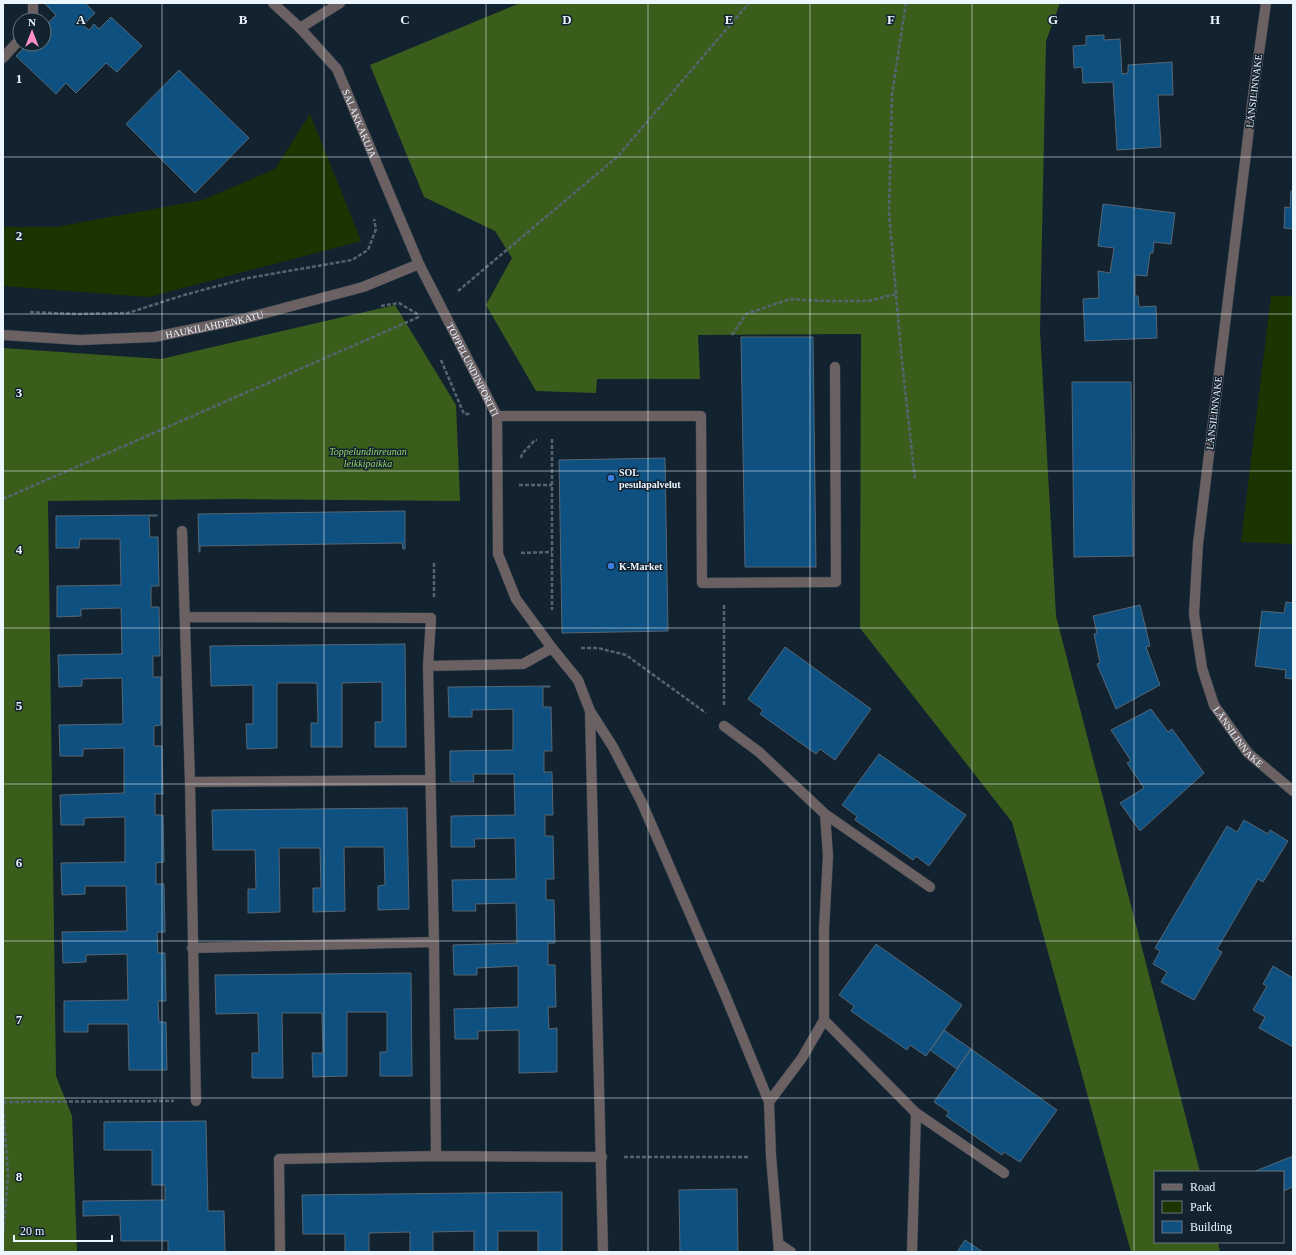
<svg xmlns="http://www.w3.org/2000/svg" width="1296" height="1255" font-family="'Times New Roman',serif">
  <style>
    .green { fill: #1a3500 }
    .forest { fill: #3b5d1c }
    .building { fill: #0e5181; stroke: #556675 }
    .lines { fill: none; stroke-linecap: round; stroke-linejoin: round }
    .lane-casing { stroke: #31404c; stroke-width: 11 }
    .street-casing { stroke: #31404c; stroke-width: 11 }
    .path { stroke: #566470; stroke-width: 2.5; stroke-dasharray: 4 2; stroke-linecap: butt }
    .lane { stroke: #6b6062; stroke-width: 10 }
    .street { stroke: #6b6062; stroke-width: 10 }
    .grid { fill: none; stroke: #ecf6ff; stroke-width: 1; stroke-opacity: 0.55 }
    .shop-dot { fill: #3f7fe0; stroke: #13222f; stroke-width: 1.5 }
    .labels { text-anchor: middle; dominant-baseline: central; stroke-width: 3; stroke-linejoin: round; paint-order: stroke }
    .street-label { font-size: 10px; fill: #ecf6ff; stroke: #13222f }
    .park-label { font-size: 10px; font-style: italic; fill: #98d566; stroke: #13222f }
    .poi-label { font-size: 10px; font-weight: bold; fill: #ecf6ff; stroke: #13222f; text-anchor: start }
    .grid-label { font-size: 13px; text-anchor: middle; font-weight: bold; fill: #ecf6ff; stroke: #13222f; stroke-width: 3; stroke-linejoin: round; paint-order: stroke }
  </style>
  <rect width="100%" height="100%" fill="#13222f"/>
  <!-- green -->
  <path class="green" d="M 310,114 L 361,241 L 149,297 L 3,286 L 3,227 L 56,227 L 203,200 L 275,169 Z
    M 1271,296 L 1293,296 L 1293,544 L 1241,542 Z"/>
  <!-- forest -->
  <path class="forest" d="M 520,3 L 1060,3 L 1046,41 L 1040,331 L 1056,616 L 1200,1172 L 1155,1172 L 1155,1242 L 1218,1242 L 1220,1252 L 1131,1252 L 1012,822 L 860,628 L 861,334 L 698,335 L 700,379 L 597,379 L 596,393 L 536,391 L 486,305 L 512,258 L 495,231 L 424,197 L 370,65 Z
    M 395,305 L 456,405 L 460,501 L 236,499 L 48,501 L 56,1076 L 72,1116 L 77,1252 L 3,1252 L 3,348 L 161,359 Z"/>
  <!-- building -->
  <path class="building" d="M 46,3 L 85,3 L 95,13 L 83,25 L 89,30 L 94,24 L 99,29 L 111,17 L 142,46 L 117,72 L 106,63 L 76,93 L 66,83 L 56,94 L 16,56 L 28,44 L 44,44 L 44,27 L 56,15 L 45,4 Z
    M 1104,35 L 1104,40 L 1120,39 L 1122,74 L 1128,73 L 1128,65 L 1172,62 L 1173,95 L 1158,95 L 1161,147 L 1117,150 L 1113,82 L 1083,83 L 1082,67 L 1074,68 L 1073,46 L 1086,45 L 1086,36 Z
    M 179,70 L 249,138 L 195,193 L 126,124 Z
    M 1291,191 L 1293,191 L 1293,229 L 1284,228 L 1285,207 L 1290,208 Z
    M 1103,204 L 1175,213 L 1171,244 L 1154,242 L 1153,253 L 1150,253 L 1147,276 L 1135,275 L 1135,296 L 1138,296 L 1139,307 L 1156,306 L 1157,338 L 1085,341 L 1083,299 L 1099,298 L 1098,271 L 1110,273 L 1114,248 L 1098,246 Z
    M 741,337 L 813,337 L 816,567 L 745,567 Z
    M 1072,382 L 1131,382 L 1133,556 L 1074,557 Z
    M 665,458 L 668,631 L 562,633 L 559,460 Z
    M 405,511 L 405,549 L 403,549 L 402,543 L 200,546 L 200,552 L 199,552 L 198,514 Z
    M 157,515 L 157,516 L 149,516 L 150,537 L 158,537 L 159,586 L 151,586 L 151,607 L 159,607 L 160,656 L 153,656 L 153,677 L 161,677 L 161,725 L 154,726 L 154,746 L 162,746 L 163,794 L 155,794 L 155,815 L 163,815 L 164,862 L 156,863 L 156,884 L 164,884 L 165,932 L 157,932 L 158,953 L 165,953 L 166,1001 L 158,1001 L 159,1022 L 166,1022 L 167,1070 L 129,1070 L 128,1024 L 88,1024 L 88,1032 L 64,1032 L 64,1001 L 128,1000 L 127,954 L 86,955 L 86,962 L 63,963 L 62,932 L 127,931 L 126,886 L 85,886 L 85,894 L 62,895 L 61,863 L 125,862 L 125,817 L 84,818 L 84,825 L 61,825 L 60,795 L 124,793 L 124,748 L 83,749 L 83,756 L 60,756 L 59,725 L 123,724 L 122,678 L 82,679 L 82,686 L 59,687 L 58,655 L 122,654 L 121,608 L 81,609 L 81,616 L 57,617 L 57,586 L 121,585 L 120,539 L 80,539 L 79,548 L 56,548 L 56,516 Z
    M 1286,602 L 1293,603 L 1293,679 L 1285,678 L 1286,670 L 1255,666 L 1262,611 L 1284,613 Z
    M 1140,605 L 1150,646 L 1146,647 L 1160,685 L 1116,709 L 1097,664 L 1100,663 L 1094,634 L 1097,633 L 1093,616 Z
    M 405,644 L 406,747 L 375,747 L 375,722 L 382,722 L 382,682 L 342,683 L 342,747 L 311,747 L 311,723 L 318,723 L 317,683 L 277,683 L 277,748 L 247,749 L 246,724 L 253,724 L 253,685 L 211,686 L 210,646 Z
    M 785,647 L 871,709 L 835,760 L 820,749 L 816,754 L 760,714 L 763,710 L 748,699 Z
    M 550,686 L 550,687 L 543,687 L 543,707 L 551,707 L 552,751 L 544,751 L 544,772 L 552,772 L 553,815 L 545,815 L 545,836 L 553,836 L 554,879 L 546,879 L 546,900 L 554,900 L 555,943 L 548,943 L 548,965 L 555,965 L 556,1007 L 548,1007 L 549,1029 L 557,1028 L 557,1072 L 519,1073 L 519,1030 L 478,1031 L 478,1039 L 455,1039 L 454,1009 L 518,1007 L 518,966 L 477,968 L 477,975 L 454,975 L 453,945 L 517,943 L 516,903 L 475,904 L 476,911 L 453,911 L 452,880 L 516,879 L 515,838 L 474,839 L 475,847 L 451,847 L 451,816 L 515,815 L 514,774 L 473,774 L 474,782 L 450,782 L 450,751 L 513,750 L 513,709 L 472,710 L 472,717 L 449,717 L 448,687 Z
    M 1151,709 L 1168,732 L 1172,729 L 1204,773 L 1140,831 L 1120,803 L 1144,788 L 1127,763 L 1131,761 L 1111,730 Z
    M 879,754 L 966,815 L 929,866 L 916,856 L 913,860 L 855,820 L 857,816 L 842,805 Z
    M 407,808 L 409,909 L 378,910 L 378,886 L 385,885 L 384,847 L 344,847 L 345,911 L 313,912 L 313,888 L 321,888 L 320,848 L 279,848 L 280,912 L 248,913 L 248,889 L 256,889 L 255,850 L 213,850 L 212,810 Z
    M 1244,820 L 1268,834 L 1270,830 L 1288,841 L 1263,882 L 1258,879 L 1217,949 L 1222,952 L 1194,1000 L 1161,982 L 1167,972 L 1153,964 L 1160,951 L 1155,948 L 1227,826 L 1237,832 Z
    M 876,944 L 962,1005 L 926,1056 L 910,1045 L 907,1050 L 851,1011 L 854,1006 L 839,995 Z
    M 1273,966 L 1293,978 L 1293,1047 L 1259,1028 L 1265,1017 L 1253,1010 L 1267,986 L 1263,984 Z
    M 411,973 L 412,1076 L 380,1076 L 380,1052 L 387,1052 L 387,1012 L 347,1012 L 347,1076 L 313,1077 L 312,1053 L 323,1053 L 322,1013 L 282,1013 L 283,1078 L 252,1078 L 252,1053 L 259,1053 L 258,1013 L 216,1014 L 215,975 Z
    M 944,1030 L 971,1049 L 957,1069 L 930,1050 Z
    M 971,1049 L 1057,1110 L 1020,1162 L 1004,1152 L 1002,1155 L 946,1116 L 949,1112 L 934,1102 Z
    M 206,1121 L 208,1211 L 224,1211 L 225,1252 L 168,1252 L 168,1241 L 121,1241 L 120,1215 L 83,1216 L 83,1201 L 165,1200 L 165,1185 L 152,1185 L 152,1150 L 104,1150 L 104,1122 Z
    M 1293,1156 L 1293,1187 L 1283,1191 L 1283,1172 L 1253,1172 Z
    M 737,1189 L 738,1252 L 680,1252 L 679,1190 Z
    M 562,1192 L 562,1252 L 538,1252 L 538,1231 L 498,1231 L 498,1252 L 474,1252 L 474,1231 L 433,1232 L 433,1252 L 410,1252 L 410,1232 L 369,1233 L 369,1252 L 345,1252 L 345,1234 L 303,1234 L 302,1195 Z
    M 965,1240 L 983,1252 L 957,1252 Z"/>
  <g class="lines">
    <!-- lane casing -->
    <g class="lane-casing">
      <path id="lane" d="M 33,20 L 33,3
        M 300,28 L 340,3
        M 3,58 L 20,39
        M 497,416 L 701,416 L 702,583 L 836,582 L 835,367
        M 182,531 L 190,782 L 196,1101
        M 498,554 L 516,599 L 552,648 L 578,680 L 590,711 L 613,747 L 642,803 L 726,997 L 769,1102 L 771,1156 L 779,1252
        M 186,617 L 431,618 L 428,666 L 434,942 L 436,1156
        M 428,666 L 523,664 L 552,648
        M 590,711 L 603,1252
        M 724,726 L 759,752 L 825,814 L 828,856 L 824,929 L 824,1020 L 916,1113 L 912,1252
        M 190,782 L 430,780
        M 825,814 L 930,887
        M 192,948 L 434,942
        M 769,1102 L 802,1058 L 824,1020
        M 916,1113 L 1004,1173
        M 779,1244 L 791,1252
        M 280,1252 L 279,1159 L 436,1156 L 602,1157"/>
    </g>
    <!-- street casing -->
    <g class="street-casing">
      <g id="street">
        <path id="s1" d="M 273,3 L 300,28 L 337,69 L 419,264 L 497,416 L 498,554"/>
        <path id="s2" d="M 1266,3 L 1254,88 L 1198,544 L 1194,614 L 1202,668 L 1214,705 L 1248,753 L 1293,791"/>
        <path id="s3" d="M 3,335 L 80,340 L 154,337 L 243,319 L 363,287 L 419,264"/>
      </g>
    </g>
    <!-- path -->
    <path class="path" d="M 906,3 L 892,94 L 889,212 L 901,352 L 915,480
      M 458,291 L 617,157 L 749,3
      M 381,306 L 399,303 L 419,315
      M 30,312 L 76,314 L 128,313 L 184,295 L 248,278 L 352,260 L 368,250 L 376,229 L 374,219
      M 732,335 L 746,314 L 790,299 L 823,301 L 868,301 L 896,294
      M 441,360 L 464,414 L 471,414
      M 552,439 L 552,610
      M 521,458 L 522,454 L 535,440 L 537,440
      M 519,485 L 552,485
      M 3,499 L 421,316
      M 521,553 L 552,552
      M 434,597 L 434,561
      M 581,648 L 598,648 L 626,655 L 706,713
      M 724,705 L 724,604
      M 3,1102 L 174,1101
      M 3,1102 L 8,1175 L 3,1237
      M 624,1157 L 749,1157"/>
    <!-- lane -->
    <use href="#lane" class="lane"/>
    <!-- street -->
    <use href="#street" class="street"/>
  </g>
  <!-- grid -->
  <path class="grid" d="M 162,3 L 162,1252M 324,3 L 324,1252M 486,3 L 486,1252M 648,3 L 648,1252M 810,3 L 810,1252M 972,3 L 972,1252M 1134,3 L 1134,1252M 3,157 L 1293,157M 3,314 L 1293,314M 3,471 L 1293,471M 3,628 L 1293,628M 3,784 L 1293,784M 3,941 L 1293,941M 3,1098 L 1293,1098"/>
  <!-- markers -->
  <g class="shop-dot">
    <circle cx="611" cy="478" r="4"/>
    <circle cx="611" cy="566" r="4"/>
  </g>
  <g class="labels">
    <!-- street labels -->
    <g class="street-label">
      <text transform="translate(1254 91) rotate(-83)">LÄNSILINNAKE</text>
      <text stroke="none"><textPath href="#s1" startOffset="151">SALAKKAKUJA</textPath></text>
      <text stroke="none"><textPath href="#s3" startOffset="213">HAUKILAHDENKATU</textPath></text>
      <text stroke="none"><textPath href="#s1" startOffset="422">TOPPELUNDINPORTTI</textPath></text>
      <text transform="translate(1214 413) rotate(-83)">LÄNSILINNAKE</text>
      <text stroke="none"><textPath href="#s2" startOffset="749">LÄNSILINNAKE</textPath></text>
    </g>
    <!-- park labels -->
    <g class="park-label">
      <text x="368" y="451">Toppelundinreunan<tspan x="368" dy="12">leikkipaikka</tspan></text>
    </g>
    <!-- poi labels -->
    <g class="poi-label">
      <text x="619" y="472">SOL<tspan x="619" dy="12">pesulapalvelut</tspan></text>
      <text x="619" y="566">K-Market</text>
    </g>
  </g>
  <g class="grid-label">
    <text x="81" y="24">A</text>
    <text x="243" y="24">B</text>
    <text x="405" y="24">C</text>
    <text x="567" y="24">D</text>
    <text x="729" y="24">E</text>
    <text x="891" y="24">F</text>
    <text x="1053" y="24">G</text>
    <text x="1215" y="24">H</text>
    <text x="19" y="83">1</text>
    <text x="19" y="240">2</text>
    <text x="19" y="397">3</text>
    <text x="19" y="554">4</text>
    <text x="19" y="710">5</text>
    <text x="19" y="867">6</text>
    <text x="19" y="1024">7</text>
    <text x="19" y="1181">8</text>
  </g>
  <!-- border -->
  <rect width="1296" height="1255" fill="none" stroke="#ecf6ff" stroke-width="8"/>
  <!-- legend -->
  <rect x="1154" y="1171" width="130" height="72" fill="#13222f" stroke="#6a7782"/>
  <rect x="1162" y="1184" width="20" height="6" fill="#6b6062" stroke="#6a7782"/>
  <text x="1190" y="1191" font-size="12" fill="#ecf6ff">Road</text>
  <rect x="1162" y="1201" width="20" height="12" fill="#1a3500" stroke="#6a7782"/>
  <text x="1190" y="1211" font-size="12" fill="#ecf6ff">Park</text>
  <rect x="1162" y="1221" width="20" height="12" fill="#0e5181" stroke="#6a7782"/>
  <text x="1190" y="1231" font-size="12" fill="#ecf6ff">Building</text>
  <!-- north arrow -->
  <g transform="translate(32 32)"><circle r="19" fill="#13222f" stroke="#6a7782"/>
  <path d="M0-3L7 15L0 10L-7 15Z" fill="#fb8fc5"/>
  <text y="-6" font-size="11" font-weight="bold" text-anchor="middle" fill="#ecf6ff">N</text>
  </g>
  <!-- scale -->
  <path d="M14 1235v6h98v-6" fill="none" stroke="#ecf6ff" stroke-width="2"/>
  <text x="20" y="1235" font-size="12" fill="#ecf6ff" stroke="#13222f" stroke-width="3" paint-order="stroke">20 m</text>
</svg>
